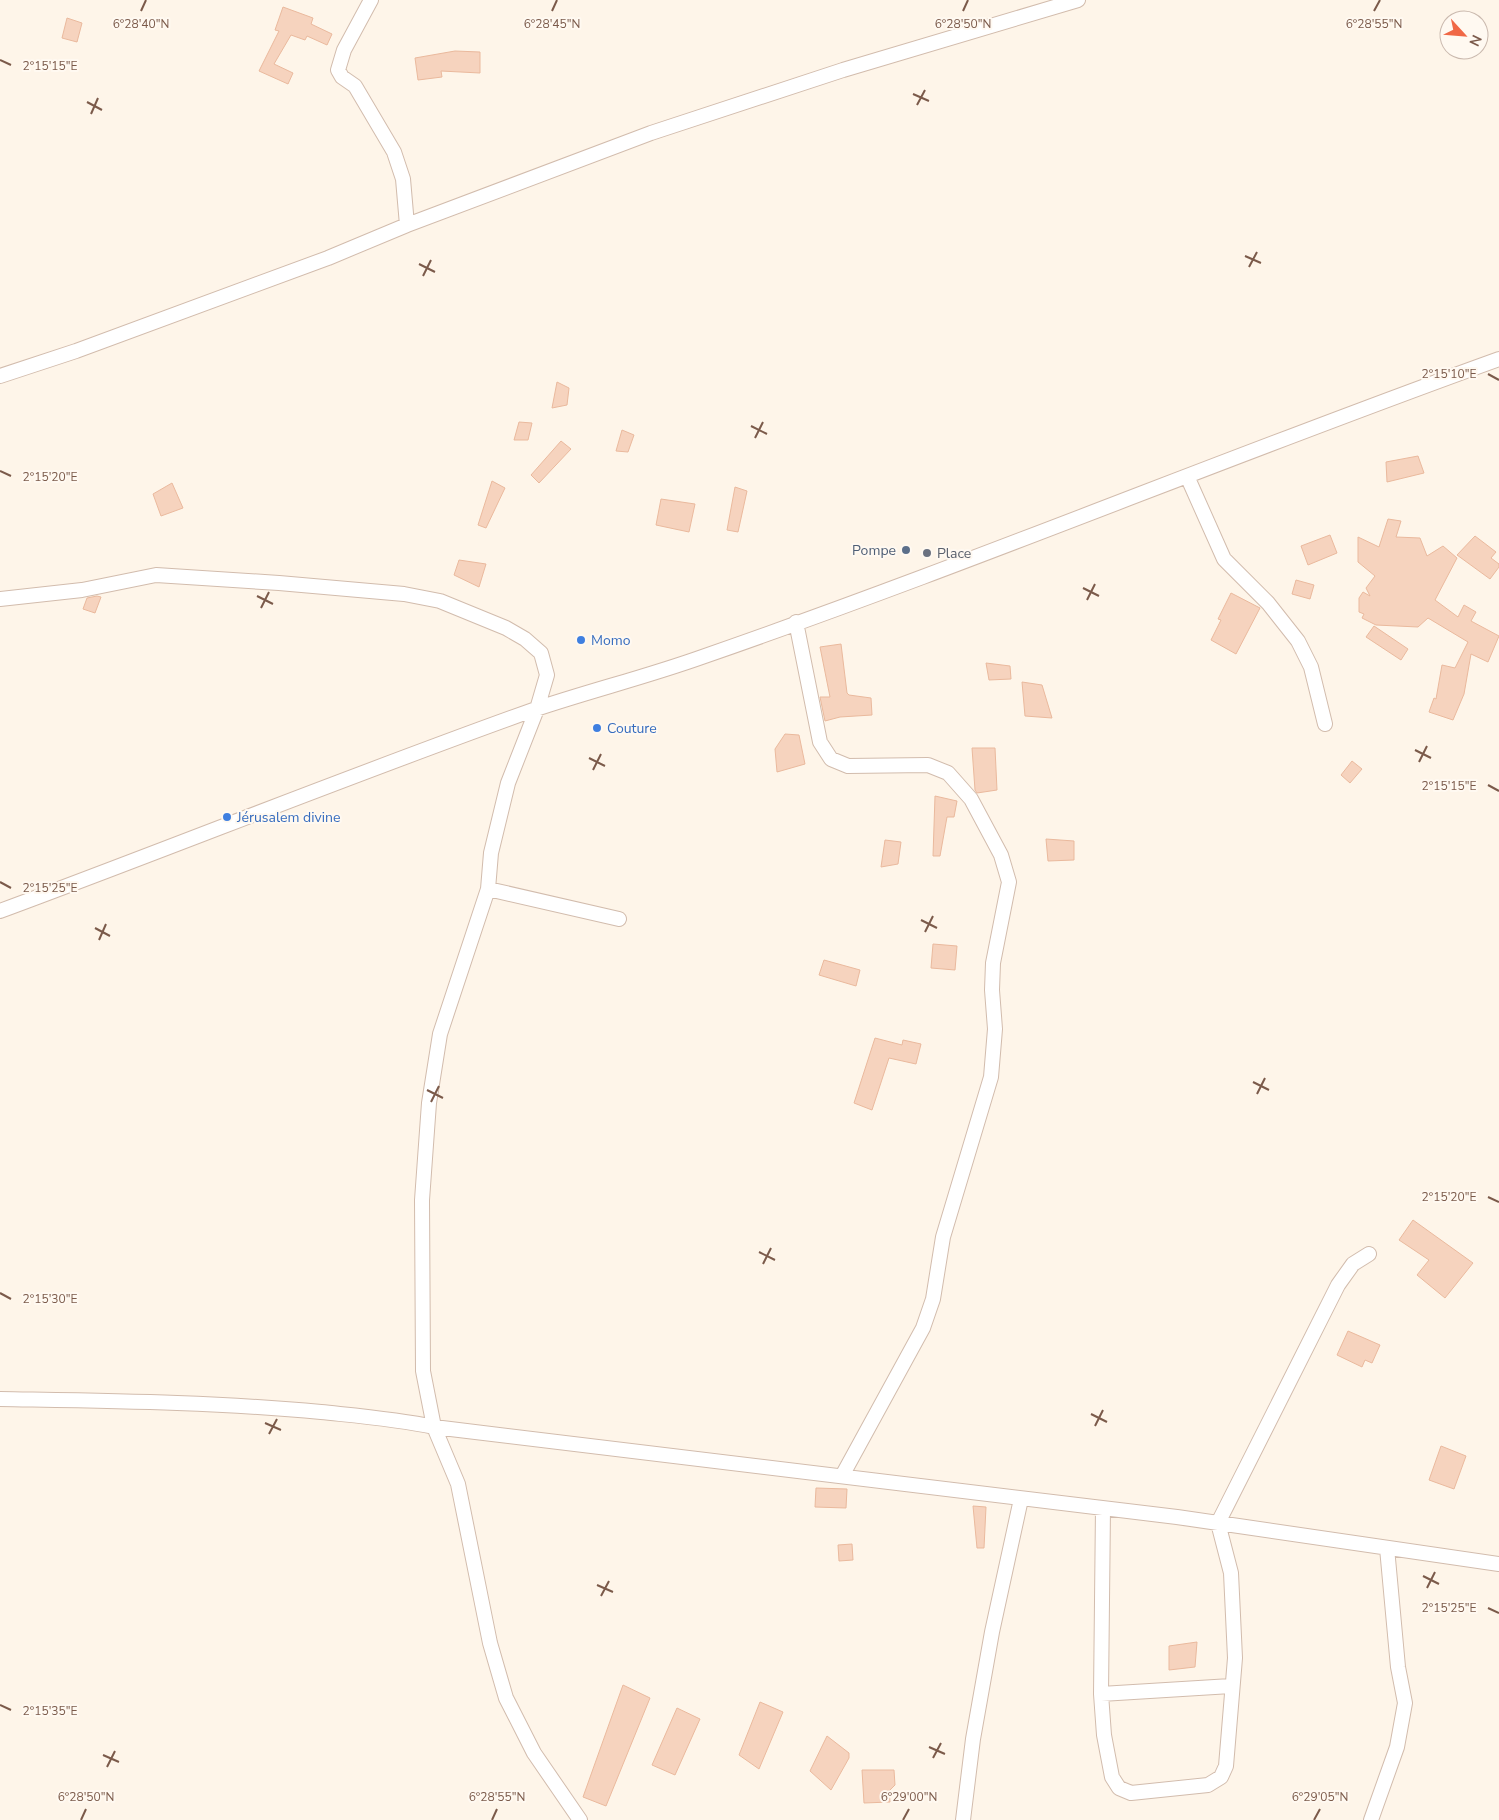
<svg xmlns="http://www.w3.org/2000/svg" width="1499" height="1820" font-family="'Nunito Sans',sans-serif">
  <style>
    .building { fill: #f6d3be; stroke: #eab99d }
    .lines { fill: none; stroke-linecap: round; stroke-linejoin: round }
    .minor-casing { stroke: #d2bcad; stroke-width: 16 }
    .minor { stroke: #fff; stroke-width: 14 }
    .ticks { fill: none; stroke: #7b5a4a; stroke-width: 2 }
    .service-dot { fill: #5c6f8a; stroke: #fff9f1; stroke-width: 2 }
    .worship-dot { fill: #6b7280; stroke: #fff9f1; stroke-width: 2 }
    .shop-dot { fill: #3f7fe0; stroke: #fff9f1; stroke-width: 2 }
    .labels { text-anchor: middle; dominant-baseline: central; stroke-width: 4; stroke-linejoin: round; paint-order: stroke }
    .service-label { font-size: 14px; fill: #4e5e75; stroke: #fff9f1; text-anchor: end }
    .worship-label { font-size: 14px; fill: #5b616d; stroke: #fff9f1; text-anchor: start }
    .shop-label { font-size: 14px; fill: #366cbe; stroke: #fff9f1; text-anchor: start }
    .ticks-label { font-size: 12px; text-anchor: middle; fill: #7b5a4a; stroke: #fff9f1; stroke-width: 4; stroke-linejoin: round; paint-order: stroke }
  </style>
  <rect width="100%" height="100%" fill="#fef5e9"/>
  <!-- building -->
  <path class="building" d="M 283,7 L 313,18 L 311,24 L 332,34 L 327,45 L 307,36 L 305,40 L 291,35 L 274,64 L 293,73 L 288,84 L 259,71 L 279,31 L 275,30 Z
    M 67,18 L 82,23 L 77,42 L 62,38 Z
    M 455,51 L 480,52 L 480,73 L 441,71 L 442,77 L 418,80 L 415,58 Z
    M 557,382 L 569,388 L 567,405 L 552,408 Z
    M 519,422 L 532,423 L 528,440 L 514,440 Z
    M 622,430 L 634,435 L 628,452 L 616,451 Z
    M 561,441 L 571,449 L 539,483 L 531,475 Z
    M 1418,456 L 1424,473 L 1387,482 L 1386,462 Z
    M 492,481 L 505,488 L 486,528 L 478,525 Z
    M 172,483 L 183,508 L 161,516 L 153,494 Z
    M 735,487 L 747,491 L 738,532 L 727,530 Z
    M 661,499 L 695,504 L 689,532 L 656,525 Z
    M 1388,519 L 1401,521 L 1396,537 L 1420,538 L 1427,556 L 1443,546 L 1457,558 L 1435,600 L 1458,617 L 1464,605 L 1476,612 L 1471,621 L 1499,636 L 1488,662 L 1471,654 L 1464,694 L 1453,720 L 1429,712 L 1434,698 L 1436,699 L 1442,665 L 1455,668 L 1468,642 L 1428,618 L 1418,627 L 1376,625 L 1362,618 L 1364,614 L 1359,612 L 1359,598 L 1363,592 L 1370,596 L 1366,588 L 1375,576 L 1358,562 L 1358,537 L 1379,547 Z
    M 1330,535 L 1337,553 L 1308,565 L 1301,546 Z
    M 1475,536 L 1496,552 L 1491,558 L 1499,564 L 1499,567 L 1490,579 L 1457,555 Z
    M 459,560 L 486,564 L 479,587 L 454,575 Z
    M 1296,580 L 1314,585 L 1310,599 L 1292,594 Z
    M 1231,593 L 1260,608 L 1236,654 L 1211,640 L 1221,620 L 1218,619 Z
    M 97,596 L 101,597 L 95,613 L 83,609 L 87,598 Z
    M 1374,626 L 1408,649 L 1401,660 L 1366,637 Z
    M 841,644 L 847,693 L 849,695 L 871,698 L 872,715 L 840,717 L 825,721 L 820,697 L 830,697 L 820,647 Z
    M 986,663 L 1010,666 L 1011,679 L 989,680 Z
    M 1022,682 L 1042,685 L 1052,718 L 1025,716 Z
    M 785,734 L 799,735 L 805,764 L 777,772 L 775,749 Z
    M 972,748 L 995,748 L 997,790 L 977,793 L 975,790 Z
    M 1352,761 L 1362,769 L 1350,783 L 1341,775 Z
    M 935,796 L 957,801 L 954,817 L 947,817 L 940,856 L 933,856 Z
    M 1046,839 L 1074,841 L 1074,860 L 1048,861 Z
    M 885,840 L 901,842 L 898,864 L 881,867 Z
    M 933,944 L 957,946 L 955,970 L 931,968 Z
    M 824,960 L 860,970 L 856,986 L 819,975 Z
    M 875,1038 L 902,1045 L 903,1040 L 921,1044 L 916,1064 L 889,1058 L 872,1110 L 854,1103 Z
    M 1413,1220 L 1473,1263 L 1445,1298 L 1417,1275 L 1429,1260 L 1399,1240 Z
    M 1348,1331 L 1380,1345 L 1372,1363 L 1365,1360 L 1362,1367 L 1337,1355 Z
    M 1441,1446 L 1466,1456 L 1454,1489 L 1429,1480 Z
    M 816,1488 L 847,1489 L 846,1508 L 815,1507 Z
    M 973,1506 L 986,1507 L 984,1548 L 977,1548 Z
    M 852,1544 L 853,1560 L 839,1561 L 838,1545 Z
    M 1197,1642 L 1195,1667 L 1169,1670 L 1169,1646 Z
    M 623,1685 L 650,1698 L 606,1806 L 583,1797 Z
    M 760,1702 L 783,1712 L 759,1769 L 739,1755 Z
    M 677,1708 L 700,1719 L 675,1775 L 652,1765 Z
    M 827,1736 L 849,1753 L 849,1758 L 831,1790 L 810,1771 Z
    M 862,1770 L 894,1770 L 895,1785 L 889,1791 L 890,1802 L 864,1803 Z"/>
  <g class="lines">
    <!-- minor casing -->
    <g class="minor-casing">
      <path id="minor" d="M 371,0 L 344,50 L 338,70 L 342,77 L 355,86 L 394,152 L 403,179 L 407,225
        M 0,376 L 76,351 L 328,258 L 407,225 L 651,133 L 843,70 L 1078,0
        M 1187,476 L 1224,559 L 1268,603 L 1298,641 L 1311,667 L 1325,724
        M 0,599 L 82,590 L 156,575 L 279,583 L 404,594 L 440,601 L 506,628 L 525,639 L 541,653 L 547,675 L 537,709 L 508,783 L 491,853 L 488,889 L 619,919
        M 796,622 L 820,742 L 831,759 L 848,766 L 928,765 L 948,773 L 971,799 L 1001,855 L 1009,882 L 993,963 L 992,990 L 995,1029 L 991,1077 L 943,1237 L 933,1299 L 923,1328 L 842,1476
        M 488,889 L 440,1034 L 429,1103 L 422,1200 L 423,1371 L 434,1427 L 458,1484 L 490,1643 L 506,1698 L 534,1753 L 580,1820
        M 0,911 C 178,845 354,774 533,710 C 589,691 646,677 702,657 C 970,564 1232,455 1499,359
        M 0,1399 C 107,1401 215,1402 321,1412 C 359,1416 397,1419 434,1427 L 1177,1517 L 1499,1564
        M 1103,1508 L 1101,1694 L 1104,1735 L 1112,1777 L 1119,1788 L 1131,1793 L 1208,1785 L 1221,1777 L 1226,1766 L 1235,1658 L 1231,1573 L 1218,1523 L 1338,1285 L 1353,1264 L 1369,1254
        M 1101,1694 L 1231,1686
        M 963,1820 L 973,1739 L 992,1632 L 1021,1499
        M 1371,1820 L 1397,1747 L 1405,1703 L 1398,1667 L 1387,1548"/>
    </g>
    <!-- minor -->
    <use href="#minor" class="minor"/>
  </g>
  <!-- ticks -->
  <path class="ticks" d="M 141,11 L 146,0M 552,11 L 557,0M 963,11 L 968,0M 1374,11 L 1380,0M 0,60 L 11,65M 913,94 L 929,101M 87,102 L 102,110M 917,105 L 925,90M 91,114 L 98,98M 1245,256 L 1261,263M 419,264 L 435,272M 1249,267 L 1257,252M 423,276 L 431,260M 1488,374 L 1499,380M 751,426 L 767,434M 755,438 L 763,422M 0,471 L 11,476M 1083,588 L 1099,596M 257,596 L 273,604M 1087,600 L 1095,584M 261,608 L 269,592M 1415,750 L 1431,758M 589,758 L 605,766M 1419,762 L 1427,746M 593,770 L 601,754M 1488,785 L 1499,791M 0,882 L 11,888M 921,920 L 937,928M 95,928 L 110,936M 925,932 L 933,916M 99,940 L 106,924M 1253,1082 L 1269,1090M 427,1090 L 443,1098M 1257,1094 L 1265,1078M 431,1102 L 439,1086M 1488,1197 L 1499,1202M 759,1252 L 775,1260M 763,1264 L 771,1248M 0,1293 L 11,1299M 1091,1414 L 1107,1422M 265,1423 L 281,1430M 1095,1426 L 1103,1410M 269,1434 L 277,1419M 1423,1576 L 1439,1584M 597,1585 L 613,1592M 1427,1588 L 1435,1572M 601,1596 L 609,1581M 1488,1608 L 1499,1613M 0,1705 L 11,1710M 929,1747 L 945,1754M 103,1755 L 119,1762M 933,1758 L 941,1743M 107,1767 L 115,1751M 81,1820 L 86,1809M 492,1820 L 497,1809M 903,1820 L 909,1809M 1314,1820 L 1320,1809"/>
  <!-- markers -->
  <circle class="service-dot" cx="906" cy="550" r="5"/>
  <circle class="worship-dot" cx="927" cy="553" r="5"/>
  <g class="shop-dot">
    <circle cx="581" cy="640" r="5"/>
    <circle cx="597" cy="728" r="5"/>
    <circle cx="227" cy="817" r="5"/>
  </g>
  <g class="labels">
    <!-- service labels -->
    <g class="service-label">
      <text x="896" y="550">Pompe</text>
    </g>
    <!-- worship labels -->
    <g class="worship-label">
      <text x="937" y="553">Place</text>
    </g>
    <!-- shop labels -->
    <g class="shop-label">
      <text x="591" y="640">Momo</text>
      <text x="607" y="728">Couture</text>
      <text x="237" y="817">Jérusalem divine</text>
    </g>
  </g>
  <g class="ticks-label">
    <text x="141" y="28">6°28'40"N</text>
    <text x="552" y="28">6°28'45"N</text>
    <text x="963" y="28">6°28'50"N</text>
    <text x="1374" y="28">6°28'55"N</text>
    <text x="50" y="70">2°15'15"E</text>
    <text x="1449" y="378">2°15'10"E</text>
    <text x="50" y="481">2°15'20"E</text>
    <text x="1449" y="790">2°15'15"E</text>
    <text x="50" y="892">2°15'25"E</text>
    <text x="1449" y="1201">2°15'20"E</text>
    <text x="50" y="1303">2°15'30"E</text>
    <text x="1449" y="1612">2°15'25"E</text>
    <text x="50" y="1715">2°15'35"E</text>
    <text x="86" y="1801">6°28'50"N</text>
    <text x="497" y="1801">6°28'55"N</text>
    <text x="909" y="1801">6°29'00"N</text>
    <text x="1320" y="1801">6°29'05"N</text>
  </g>
  <!-- north arrow -->
  <g transform="translate(1464 35) rotate(116)"><circle r="24" fill="#fff9f1" stroke="#cab9ae"/>
  <path d="M0-4L9 19L0 12L-9 19Z" fill="#f06846"/>
  <text y="-8" font-size="14" font-weight="bold" text-anchor="middle" fill="#7b5a4a">N</text>
  </g>
</svg>
